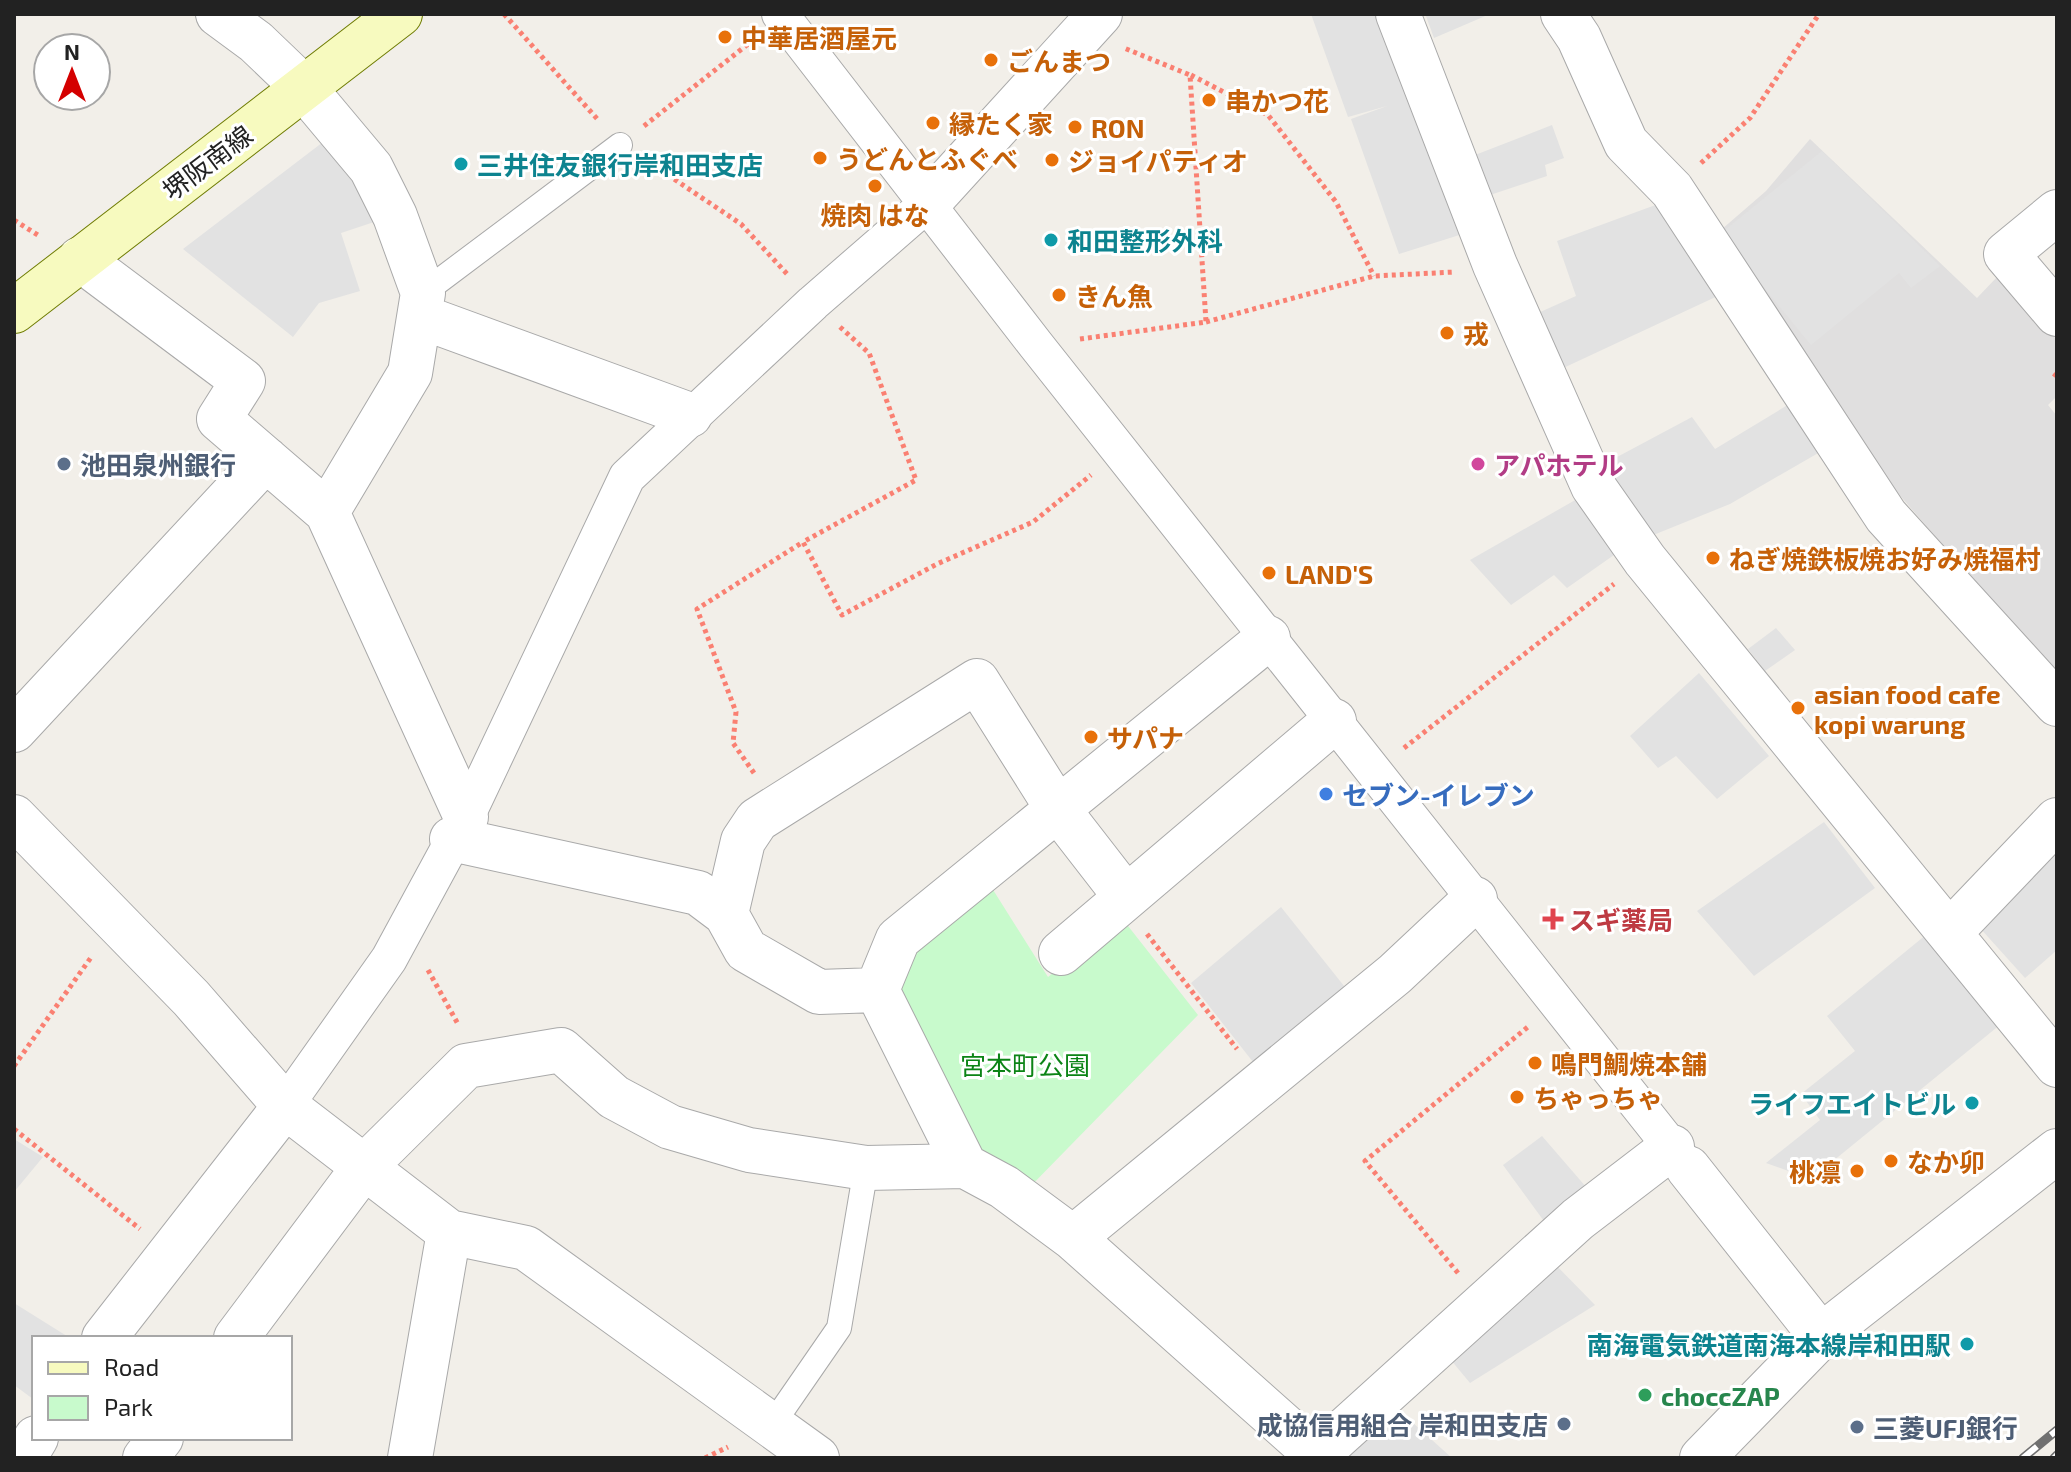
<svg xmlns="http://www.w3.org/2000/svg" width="2071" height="1472" font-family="'Exo 2','Noto Sans JP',sans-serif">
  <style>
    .residential { fill: #e0dfdf }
    .park { fill: #c8facc }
    .parking { fill: #e2e2e2 }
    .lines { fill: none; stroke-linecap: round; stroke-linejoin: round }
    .service-casing { stroke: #a9a9a9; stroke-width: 26 }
    .pedestrian-casing { stroke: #a9a9a9; stroke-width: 38 }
    .minor-casing { stroke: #a9a9a9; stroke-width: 46 }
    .tertiary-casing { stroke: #a9a9a9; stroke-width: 46 }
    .secondary-casing { stroke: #707d05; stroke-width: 46 }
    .path { stroke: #fa8072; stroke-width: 5; stroke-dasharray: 4 4; stroke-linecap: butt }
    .service { stroke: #fff; stroke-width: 24 }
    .pedestrian { stroke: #fff; stroke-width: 36 }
    .minor { stroke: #fff; stroke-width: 44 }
    .tertiary { stroke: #fff; stroke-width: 44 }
    .secondary { stroke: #f7fabf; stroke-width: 44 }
    .rail-casing { stroke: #707070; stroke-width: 9 }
    .rail { stroke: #fff; stroke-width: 6; stroke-dasharray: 18; stroke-linecap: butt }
    .food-dot { fill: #e8710a; stroke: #fff; stroke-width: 3 }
    .culture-dot { fill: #0f9aa8; stroke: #fff; stroke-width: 3 }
    .service-dot { fill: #5c6f8a; stroke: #fff; stroke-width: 3 }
    .hotel-dot { fill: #d1479c; stroke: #fff; stroke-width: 3 }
    .shop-dot { fill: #3f7fe0; stroke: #fff; stroke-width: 3 }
    .health-dot { fill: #e0444e; stroke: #fff; stroke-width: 3 }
    .leisure-dot { fill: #2e9e5b; stroke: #fff; stroke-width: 3 }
    .labels { text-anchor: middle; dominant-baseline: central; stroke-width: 6; stroke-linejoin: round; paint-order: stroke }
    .food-label { font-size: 26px; font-weight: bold; fill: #c56008; stroke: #fff; text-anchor: start }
    .street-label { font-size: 26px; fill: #222; stroke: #fff }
    .culture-label { font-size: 26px; font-weight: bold; fill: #0d838f; stroke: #fff; text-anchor: start }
    .service-label { font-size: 26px; font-weight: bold; fill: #4e5e75; stroke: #fff; text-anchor: start }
    .hotel-label { font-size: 26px; font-weight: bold; fill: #b23c85; stroke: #fff; text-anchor: start }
    .shop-label { font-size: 26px; font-weight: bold; fill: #366cbe; stroke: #fff; text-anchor: start }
    .health-label { font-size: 26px; font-weight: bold; fill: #be3a42; stroke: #fff; text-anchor: start }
    .park-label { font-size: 26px; fill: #0c8416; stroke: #fff }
    .leisure-label { font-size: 26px; font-weight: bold; fill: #27864d; stroke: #fff; text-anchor: start }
  </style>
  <rect width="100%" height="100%" fill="#f2efe9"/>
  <!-- residential -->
  <path class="residential" d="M 1810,139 L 1977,298 L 1997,277 L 2057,340 L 2057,396 L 2048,405 L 2057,416 L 2057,678 L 1872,463 L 1714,236 L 1766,191 Z"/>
  <!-- park -->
  <path class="park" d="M 990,885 L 1048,977 L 1121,917 L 1198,1015 L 1024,1193 L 971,1155 L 889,985 L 902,953 Z"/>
  <!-- parking -->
  <path class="parking" d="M 1311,14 L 1380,14 L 1469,232 L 1399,254 L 1351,119 L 1387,106 L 1348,117 Z
    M 1430,14 L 1490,14 L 1434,38 L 1426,16 Z
    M 1552,125 L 1564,158 L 1545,165 L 1547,176 L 1490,195 L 1475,155 Z
    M 327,139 L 380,220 L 341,233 L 360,291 L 319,303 L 293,337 L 183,249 Z
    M 1822,151 L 1940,266 L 1911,288 L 1899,273 L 1811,345 L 1720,234 Z
    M 1661,203 L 1722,294 L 1559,370 L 1538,313 L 1576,296 L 1557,241 Z
    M 1791,403 L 1820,452 L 1730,504 L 1646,538 L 1604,464 L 1692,417 L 1715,449 Z
    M 1577,499 L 1614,555 L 1567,588 L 1554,575 L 1511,605 L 1470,560 Z
    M 1776,628 L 1795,650 L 1765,671 L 1748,649 Z
    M 1699,673 L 1769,756 L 1717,799 L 1676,756 L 1658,768 L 1630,736 Z
    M 1824,822 L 1875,888 L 1754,976 L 1697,911 Z
    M 2057,844 L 2057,950 L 2025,978 L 1980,928 Z
    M 1281,907 L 1356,1001 L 1264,1076 L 1191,983 Z
    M 1927,934 L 2001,1024 L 1811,1179 L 1766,1163 L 1820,1120 L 1801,1094 L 1855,1051 L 1827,1016 Z
    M 1542,1136 L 1593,1195 L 1549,1228 L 1503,1165 Z
    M 14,1139 L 43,1157 L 14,1192 Z
    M 1550,1259 L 1595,1305 L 1470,1383 L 1441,1348 Z
    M 14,1303 L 70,1338 L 34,1338 L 33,1399 L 14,1385 Z
    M 1393,1405 L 1452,1458 L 1348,1458 L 1345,1449 Z"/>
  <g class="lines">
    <!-- service casing -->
    <g class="service-casing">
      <path id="service" d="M 423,293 L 620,145
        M 772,1425 L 839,1328 L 866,1168"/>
    </g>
    <!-- pedestrian casing -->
    <g class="pedestrian-casing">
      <path id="pedestrian" d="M 780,14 L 1036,345 L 1688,1168
        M 285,1106 L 389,959 L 466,817 L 627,477 L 813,303 L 928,203"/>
    </g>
    <!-- minor casing -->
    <g class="minor-casing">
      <path id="minor" d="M 218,14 L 256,42 L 304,88 L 371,168 L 395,216 L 423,293 L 410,373 L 327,512
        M 1398,14 L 1495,265 L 1593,486 L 1645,560 L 2057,1065
        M 1563,14 L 1579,38 L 1626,143 L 1672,190 L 1886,516 L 2057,704
        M 928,203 L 1100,14
        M 2057,212 L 2006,254 L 2057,314
        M 80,259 L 243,381 L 219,419 L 327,512 L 466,817
        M 422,317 L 690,415
        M 1268,638 L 898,939 L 877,990 L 965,1166 L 1004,1187 L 1073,1238 L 1320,1458
        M 14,730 L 266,459
        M 14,817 L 191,998 L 285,1106 L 449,1232 L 526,1248 L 817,1458
        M 452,839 L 698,893 L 726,914 L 746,950 L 819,992 L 877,990
        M 726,914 L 743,841 L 757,820 L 977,681 L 1057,808 L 1126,897
        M 1951,931 L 2057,820
        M 1061,953 L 1334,721
        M 1688,1168 L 1821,1336
        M 1073,1238 L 1395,974 L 1475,899
        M 104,1338 L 285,1106
        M 236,1338 L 364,1167 L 466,1066 L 561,1050 L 614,1097 L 670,1127 L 749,1150 L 866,1168 L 965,1166
        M 1317,1455 L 1578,1219 L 1672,1147
        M 24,1458 L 36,1438
        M 145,1458 L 161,1438
        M 410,1458 L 449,1232"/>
    </g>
    <!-- tertiary casing -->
    <g class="tertiary-casing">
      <path id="tertiary" d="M 1702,1458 L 1821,1336 L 2057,1151"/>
    </g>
    <!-- secondary casing -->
    <g class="secondary-casing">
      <path id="secondary" d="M 14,311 L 400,14"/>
    </g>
    <!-- path -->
    <path class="path" d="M 504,14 L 599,121
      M 1191,75 L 1268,115 L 1336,202 L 1374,276
      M 644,126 L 752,41
      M 650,159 L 656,167 L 741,224 L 788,275
      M 1701,163 L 1750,118 L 1819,14
      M 14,220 L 41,237
      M 1206,322 L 1374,276 L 1455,272
      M 840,327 L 869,353 L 916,480 L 803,542 L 842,615 L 937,564 L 1033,522 L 1091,475
      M 1080,339 L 1206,322 L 1190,75 L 1124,48
      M 2054,377 L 2057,373
      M 1404,748 L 1614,584
      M 754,773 L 733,743 L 736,712 L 697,609 L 803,542
      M 1147,934 L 1237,1049
      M 428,970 L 458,1024
      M 14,1066 L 92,956
      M 14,1129 L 140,1229
      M 1458,1273 L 1365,1161 L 1529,1026
      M 705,1458 L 728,1447"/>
    <!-- service -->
    <use href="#service" class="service"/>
    <!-- pedestrian -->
    <use href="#pedestrian" class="pedestrian"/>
    <!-- minor -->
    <use href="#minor" class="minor"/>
    <!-- tertiary -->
    <use href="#tertiary" class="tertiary"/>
    <!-- secondary -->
    <use href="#secondary" class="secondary"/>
    <!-- rail casing -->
    <g class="rail-casing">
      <path id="rail" d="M 2023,1458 L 2057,1430
        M 2054,1458 L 2057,1455"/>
    </g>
    <!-- rail -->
    <use href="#rail" class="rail"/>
  </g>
  <!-- markers -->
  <g class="food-dot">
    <circle cx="725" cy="37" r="8"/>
    <circle cx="991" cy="60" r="8"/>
    <circle cx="1209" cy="100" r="8"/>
    <circle cx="933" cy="123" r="8"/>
    <circle cx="1075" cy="127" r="8"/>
    <circle cx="820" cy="158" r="8"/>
    <circle cx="1052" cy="160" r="8"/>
    <circle cx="875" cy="186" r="8"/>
    <circle cx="1059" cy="295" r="8"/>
    <circle cx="1447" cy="333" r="8"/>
    <circle cx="1713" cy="558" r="8"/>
    <circle cx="1269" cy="573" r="8"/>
    <circle cx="1798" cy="708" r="8"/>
    <circle cx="1091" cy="737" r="8"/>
    <circle cx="1535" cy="1063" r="8"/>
    <circle cx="1517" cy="1097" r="8"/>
    <circle cx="1891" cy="1161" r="8"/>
    <circle cx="1857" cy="1171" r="8"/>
  </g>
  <g class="culture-dot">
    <circle cx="461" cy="164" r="8"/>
    <circle cx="1051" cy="240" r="8"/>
    <circle cx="1972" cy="1103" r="8"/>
    <circle cx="1967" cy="1344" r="8"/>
  </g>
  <g class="service-dot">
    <circle cx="64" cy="464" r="8"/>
    <circle cx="1564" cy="1424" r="8"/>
    <circle cx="1857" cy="1427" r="8"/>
  </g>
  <circle class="hotel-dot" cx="1478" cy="464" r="8"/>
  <circle class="shop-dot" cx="1326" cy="794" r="8"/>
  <path class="health-dot" d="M1549 907h8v8h8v8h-8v8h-8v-8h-8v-8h8z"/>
  <circle class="leisure-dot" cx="1645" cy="1395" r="8"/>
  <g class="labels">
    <!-- food labels -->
    <g class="food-label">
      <text x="741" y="37">中華居酒屋元</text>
      <text x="1007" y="60">ごんまつ</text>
      <text x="1225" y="100">串かつ花</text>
      <text x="949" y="123">縁たく家</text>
      <text x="1091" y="127">RON</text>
      <text x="836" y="158">うどんとふぐべ</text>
      <text x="1068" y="160">ジョイパティオ</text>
      <text x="875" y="214" text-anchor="middle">焼肉 はな</text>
      <text x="1075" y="295">きん魚</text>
      <text x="1463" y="333">戎</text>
      <text x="1729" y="558">ねぎ焼鉄板焼お好み焼福村</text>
      <text x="1285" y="573">LAND'S</text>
      <text x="1814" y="693">asian food cafe<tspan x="1814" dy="30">kopi warung</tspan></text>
      <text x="1107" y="737">サパナ</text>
      <text x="1551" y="1063">鳴門鯛焼本舗</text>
      <text x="1533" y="1097">ちゃっちゃ</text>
      <text x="1907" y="1161">なか卯</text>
      <text x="1841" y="1171" text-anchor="end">桃凛</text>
    </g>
    <!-- street labels -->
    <g class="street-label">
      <text transform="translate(207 162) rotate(-37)">堺阪南線</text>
    </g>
    <!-- culture labels -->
    <g class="culture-label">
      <text x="477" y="164">三井住友銀行岸和田支店</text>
      <text x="1067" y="240">和田整形外科</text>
      <text x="1956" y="1103" text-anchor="end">ライフエイトビル</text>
      <text x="1951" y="1344" text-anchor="end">南海電気鉄道南海本線岸和田駅</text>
    </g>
    <!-- service labels -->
    <g class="service-label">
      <text x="80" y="464">池田泉州銀行</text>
      <text x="1548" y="1424" text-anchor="end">成協信用組合 岸和田支店</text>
      <text x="1873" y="1427">三菱UFJ銀行</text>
    </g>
    <!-- hotel labels -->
    <g class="hotel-label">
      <text x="1494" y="464">アパホテル</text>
    </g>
    <!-- shop labels -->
    <g class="shop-label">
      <text x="1342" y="794">セブン-イレブン</text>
    </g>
    <!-- health labels -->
    <g class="health-label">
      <text x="1569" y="919">スギ薬局</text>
    </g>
    <!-- park labels -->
    <g class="park-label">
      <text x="1025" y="1064">宮本町公園</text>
    </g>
    <!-- leisure labels -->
    <g class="leisure-label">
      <text x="1661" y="1395">choccZAP</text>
    </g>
  </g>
  <!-- border -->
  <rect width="2071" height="1472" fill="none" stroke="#222222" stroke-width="32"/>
  <!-- legend -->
  <rect x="32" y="1336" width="260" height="104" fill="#ffffff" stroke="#a7a7a7" stroke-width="2"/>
  <rect x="48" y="1362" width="40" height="12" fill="#f7fabf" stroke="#a7a7a7" stroke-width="2"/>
  <text x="104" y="1376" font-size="24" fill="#222222">Road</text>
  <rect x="48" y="1396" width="40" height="24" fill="#c8facc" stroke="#a7a7a7" stroke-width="2"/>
  <text x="104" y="1416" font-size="24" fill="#222222">Park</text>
  <!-- north arrow -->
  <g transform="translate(72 72)"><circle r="38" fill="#ffffff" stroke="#a7a7a7" stroke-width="2"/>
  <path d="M0-6L14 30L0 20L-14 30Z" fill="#d40000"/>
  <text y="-12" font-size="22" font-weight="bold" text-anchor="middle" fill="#222222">N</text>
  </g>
</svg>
